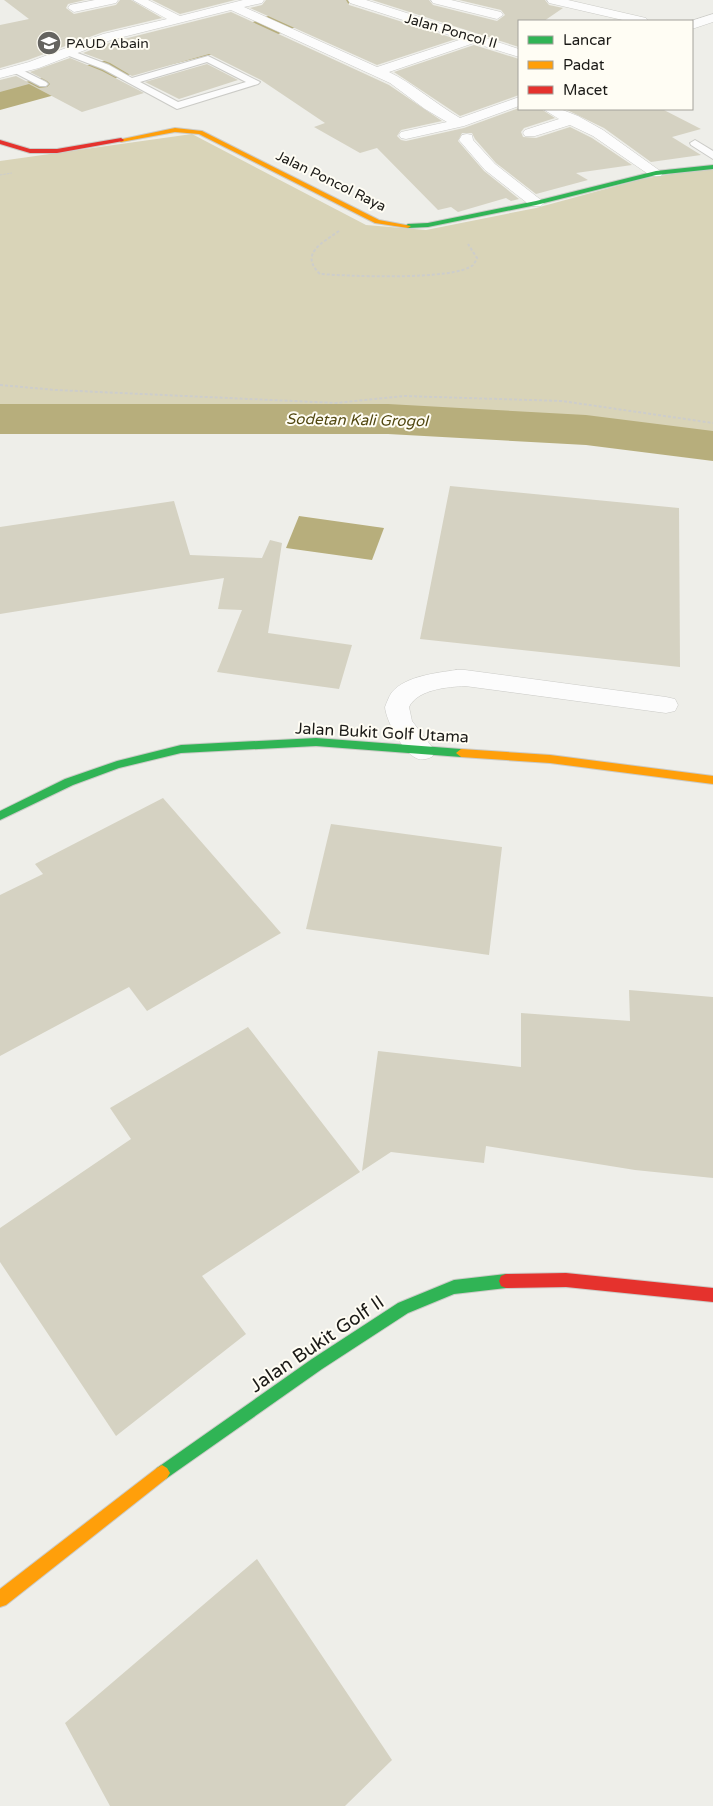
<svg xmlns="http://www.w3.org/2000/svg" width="713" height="1806" font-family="'Varela Round',sans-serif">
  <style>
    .green { fill: #d9d4b8 }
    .water { fill: #b7ae7c }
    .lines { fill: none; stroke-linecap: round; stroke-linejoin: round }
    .river { fill: #b7ae7c; fill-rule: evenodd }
    .building { fill: #d5d2c2 }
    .lane-casing { stroke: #cbcbc7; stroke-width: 2 }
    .street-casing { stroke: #cbcbc7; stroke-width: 1 }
    .fast-casing { stroke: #cbcbc7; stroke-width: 2 }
    .slow-casing { stroke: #cbcbc7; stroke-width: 2 }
    .jam-casing { stroke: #cbcbc7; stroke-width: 2 }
    .path-far1 { stroke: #cdcdcb; stroke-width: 1; stroke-dasharray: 2.5 1; stroke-linecap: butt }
    .path { stroke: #cdcdcb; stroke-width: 2; stroke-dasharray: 3 2; stroke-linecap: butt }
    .lane { fill: #fcfcfc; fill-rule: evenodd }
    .street { fill: #fcfcfc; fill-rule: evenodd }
    .fast { fill: #30b455; fill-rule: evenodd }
    .slow { fill: #ff9f0a; fill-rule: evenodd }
    .jam { fill: #e5322d; fill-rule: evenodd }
    .labels { text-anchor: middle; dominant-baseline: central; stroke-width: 4; stroke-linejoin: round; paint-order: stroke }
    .far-street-label { font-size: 14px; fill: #1b1a17; stroke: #fffdf4 }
    .far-poi-label { font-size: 14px; fill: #1b1a17; stroke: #fffdf4; text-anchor: start }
    .far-water-label { font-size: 15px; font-style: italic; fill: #514710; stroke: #fffdf4 }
    .street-label { font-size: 16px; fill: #1b1a17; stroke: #fffdf4 }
    .near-street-label { font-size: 19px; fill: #1b1a17; stroke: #fffdf4 }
  </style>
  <rect width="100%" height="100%" fill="#eeeee9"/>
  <!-- green -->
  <path class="green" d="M 192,134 L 366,225 L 426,230 L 536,208 L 642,179 L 713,167 L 713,446 L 586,430 L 388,419 L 0,419 L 0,161 Z"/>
  <!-- water -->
  <path class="water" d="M 299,516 L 384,528 L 372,560 L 286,548 Z"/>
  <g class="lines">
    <!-- river -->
    <path class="river" d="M 309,0 L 351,0 L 347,6 L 276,35 L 273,40 L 135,73 L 0,110 L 0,89 L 114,58 L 250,26 L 253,22 Z
      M 0,404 L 388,404 L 586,415 L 713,431 L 713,461 L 586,445 L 388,434 L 0,434 Z"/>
  </g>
  <!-- building -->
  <path class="building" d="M 4,0 L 85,0 L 68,4 L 66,8 L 74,14 L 116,5 L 120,0 L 131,0 L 162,18 L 103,32 L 28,60 L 0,68 L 0,25 L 29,19 Z
    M 152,0 L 235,0 L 180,14 Z
    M 266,0 L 346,0 L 349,5 L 456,39 L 377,65 L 250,8 L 262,5 Z
    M 372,0 L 429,0 L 433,5 L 497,21 L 505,15 L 501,10 L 459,0 L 545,0 L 549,5 L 563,8 L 544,21 L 519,21 L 519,47 Z
    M 231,12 L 389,85 L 442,121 L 401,130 L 397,136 L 401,140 L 406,141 L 464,128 L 519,108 L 541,109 L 555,118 L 524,128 L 521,132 L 523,137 L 536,138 L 570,127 L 592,138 L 632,165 L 576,173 L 588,180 L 536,194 L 496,163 L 475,139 L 472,133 L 462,133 L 458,141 L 484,171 L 519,199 L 511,201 L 506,198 L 458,212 L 451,207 L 438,210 L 377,148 L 360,153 L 314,127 L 325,123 L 261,80 L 209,54 L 132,76 L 110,63 L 83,53 L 112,42 Z
    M 474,45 L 519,59 L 519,95 L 460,116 L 394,72 Z
    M 70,58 L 102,71 L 144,93 L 82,112 L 29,84 L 0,92 L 0,80 L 16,76 L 39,88 L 47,87 L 50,84 L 47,81 L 30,72 Z
    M 207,64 L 238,80 L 179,99 L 145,82 Z
    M 565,109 L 662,109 L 701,129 L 672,137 L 701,155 L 651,162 L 604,128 Z
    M 450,486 L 679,508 L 680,667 L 420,639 Z
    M 174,501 L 190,555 L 262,558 L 270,540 L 282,543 L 268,633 L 352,645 L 339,689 L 217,672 L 242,610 L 218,609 L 224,578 L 0,614 L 0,527 Z
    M 163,798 L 281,933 L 147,1011 L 129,987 L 0,1056 L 0,895 L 43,874 L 35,864 Z
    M 331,824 L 502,847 L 489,955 L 306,929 Z
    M 629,990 L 713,997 L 713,1178 L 635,1170 L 486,1146 L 484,1163 L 391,1152 L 362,1171 L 378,1051 L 521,1067 L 521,1013 L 630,1021 Z
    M 248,1027 L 360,1172 L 202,1276 L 246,1334 L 116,1436 L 0,1262 L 0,1228 L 131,1139 L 110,1108 Z
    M 257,1559 L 392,1760 L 345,1806 L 110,1806 L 65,1723 Z"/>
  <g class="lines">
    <!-- lane casing -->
    <g class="lane-casing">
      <path id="lane" d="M 67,49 L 109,65 L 132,78 L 208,56 L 260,82 L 258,84 L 177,109 L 103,69 L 64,54 L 62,52 ZM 207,62 L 246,82 L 178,102 L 140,82 Z
        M 16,67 L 46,82 L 48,84 L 46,86 L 40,86 L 13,72 L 13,68 Z
        M 695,140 L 713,151 L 713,159 L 691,145 L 690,143 Z"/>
    </g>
    <!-- street casing -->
    <g class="street-casing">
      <path id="street" d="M 95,0 L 118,0 L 116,3 L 74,12 L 68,8 L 70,5 Z
        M 133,0 L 148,0 L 180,16 L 243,0 L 264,0 L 262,3 L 244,7 L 377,67 L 462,39 L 350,3 L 348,0 L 366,0 L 519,49 L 519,57 L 474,43 L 389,72 C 412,83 436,104 460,118 L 519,97 L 519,106 L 464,126 L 406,139 L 401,138 L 399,135 L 401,132 L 447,122 L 425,109 L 390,83 L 231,10 L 111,40 L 39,68 L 0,78 L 0,70 L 29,62 L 103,34 L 167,19 Z
        M 431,0 L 451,0 L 501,12 L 503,15 L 497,19 L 433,3 Z
        M 547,0 L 568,0 L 646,18 L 648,21 L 627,21 L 549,3 Z
        M 713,14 L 713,22 L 692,29 L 691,21 Z
        M 543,109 L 560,109 L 578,116 L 603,130 L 663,173 L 661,176 L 651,176 L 593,136 L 570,125 L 535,136 L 525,136 L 523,133 L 525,130 L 559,119 Z
        M 467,134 L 472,135 L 473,140 L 495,164 L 541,200 L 544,203 L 541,206 L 531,206 L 485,170 L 459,140 L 462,135 Z
        M 456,670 L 465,670 L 666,697 L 675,699 L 678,705 L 675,711 L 666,713 L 465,686 C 448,687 418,689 409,707 L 412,721 L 435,751 L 432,757 C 426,759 422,761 416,758 C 403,752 386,721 385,707 C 387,702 389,696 392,692 C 406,676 436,673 456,670 Z"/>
    </g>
    <!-- fast casing -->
    <g class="fast-casing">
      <path id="fast" d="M 713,165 L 713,169 L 656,175 L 536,205 L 428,227 L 408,228 L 405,226 L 408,224 L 428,223 L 536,201 L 656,171 Z
        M 316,738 L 461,749 L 466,753 L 461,757 L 316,746 L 181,753 L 119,768 L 73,785 L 0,820 L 0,811 L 65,779 L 117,761 L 181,745 Z
        M 506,1274 L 511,1276 L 513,1281 L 511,1286 L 506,1288 L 454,1294 L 408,1313 L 322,1369 L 167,1478 L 162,1481 L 157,1478 L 154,1473 L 157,1468 L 312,1359 L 398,1303 L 454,1280 Z"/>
    </g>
    <!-- slow casing -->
    <g class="slow-casing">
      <path id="slow" d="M 175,128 L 202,131 L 379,220 L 411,226 L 408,228 L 375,223 L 199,134 L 175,132 L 121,142 L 118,140 Z
        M 461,749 L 550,755 L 713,776 L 713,784 L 550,763 L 461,757 L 456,753 Z
        M 162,1465 L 167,1468 L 170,1473 L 167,1478 L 6,1605 L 0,1607 L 0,1589 L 157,1468 Z"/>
    </g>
    <!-- jam casing -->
    <g class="jam-casing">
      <path id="jam" d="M 121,138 L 124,140 L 123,141 L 57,153 L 30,153 L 0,144 L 0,140 L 30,149 L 57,149 Z
        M 566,1273 L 713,1288 L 713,1302 L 566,1287 L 506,1288 L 501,1286 L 499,1281 L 501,1276 L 506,1274 Z"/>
    </g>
    <!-- path-far1 -->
    <path class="path-far1" d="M 0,175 L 12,173"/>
    <!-- path -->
    <path class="path" d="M 339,231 C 322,243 299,254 320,274 C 348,276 454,281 473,265 C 475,263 476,260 477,258 L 468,244
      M 0,385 L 56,390 L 336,403 L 404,396 L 562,401 L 713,423"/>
    <!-- lane -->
    <use href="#lane" class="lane"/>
    <!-- street -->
    <use href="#street" class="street"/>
    <!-- fast -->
    <use href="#fast" class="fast"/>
    <!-- slow -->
    <use href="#slow" class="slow"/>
    <!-- jam -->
    <use href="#jam" class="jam"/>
  </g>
  <!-- icons -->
  <defs>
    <g id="school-disc" transform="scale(1.25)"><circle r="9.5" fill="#656460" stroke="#fffdf4"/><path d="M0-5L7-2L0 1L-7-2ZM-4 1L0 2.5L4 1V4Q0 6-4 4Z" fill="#fff"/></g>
  </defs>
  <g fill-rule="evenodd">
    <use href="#school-disc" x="49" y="43"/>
  </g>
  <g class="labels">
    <!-- far-street labels -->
    <g class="far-street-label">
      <text transform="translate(451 31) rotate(16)">Jalan Poncol II</text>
      <text transform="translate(331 181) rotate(26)">Jalan Poncol Raya</text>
    </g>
    <!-- far-poi labels -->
    <g class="far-poi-label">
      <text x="66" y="43">PAUD Abain</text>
    </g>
    <!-- far-water labels -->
    <g class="far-water-label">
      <text transform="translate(357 420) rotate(1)">Sodetan Kali Grogol</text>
    </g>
    <!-- street labels -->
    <g class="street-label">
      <text transform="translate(382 733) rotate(3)">Jalan Bukit Golf Utama</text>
    </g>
    <!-- near-street labels -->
    <g class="near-street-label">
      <text transform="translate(317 1344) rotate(-34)">Jalan Bukit Golf II</text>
    </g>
  </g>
  <!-- legend -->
  <rect x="518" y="20" width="175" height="90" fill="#fffdf4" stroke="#a4a29c"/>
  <rect x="528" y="36" width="25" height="8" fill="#30b455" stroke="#a4a29c"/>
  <text x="563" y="45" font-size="15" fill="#1b1a17">Lancar</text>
  <rect x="528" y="61" width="25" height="8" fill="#ff9f0a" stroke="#a4a29c"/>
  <text x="563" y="70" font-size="15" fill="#1b1a17">Padat</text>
  <rect x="528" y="86" width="25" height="8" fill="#e5322d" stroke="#a4a29c"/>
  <text x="563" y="95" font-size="15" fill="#1b1a17">Macet</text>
</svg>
